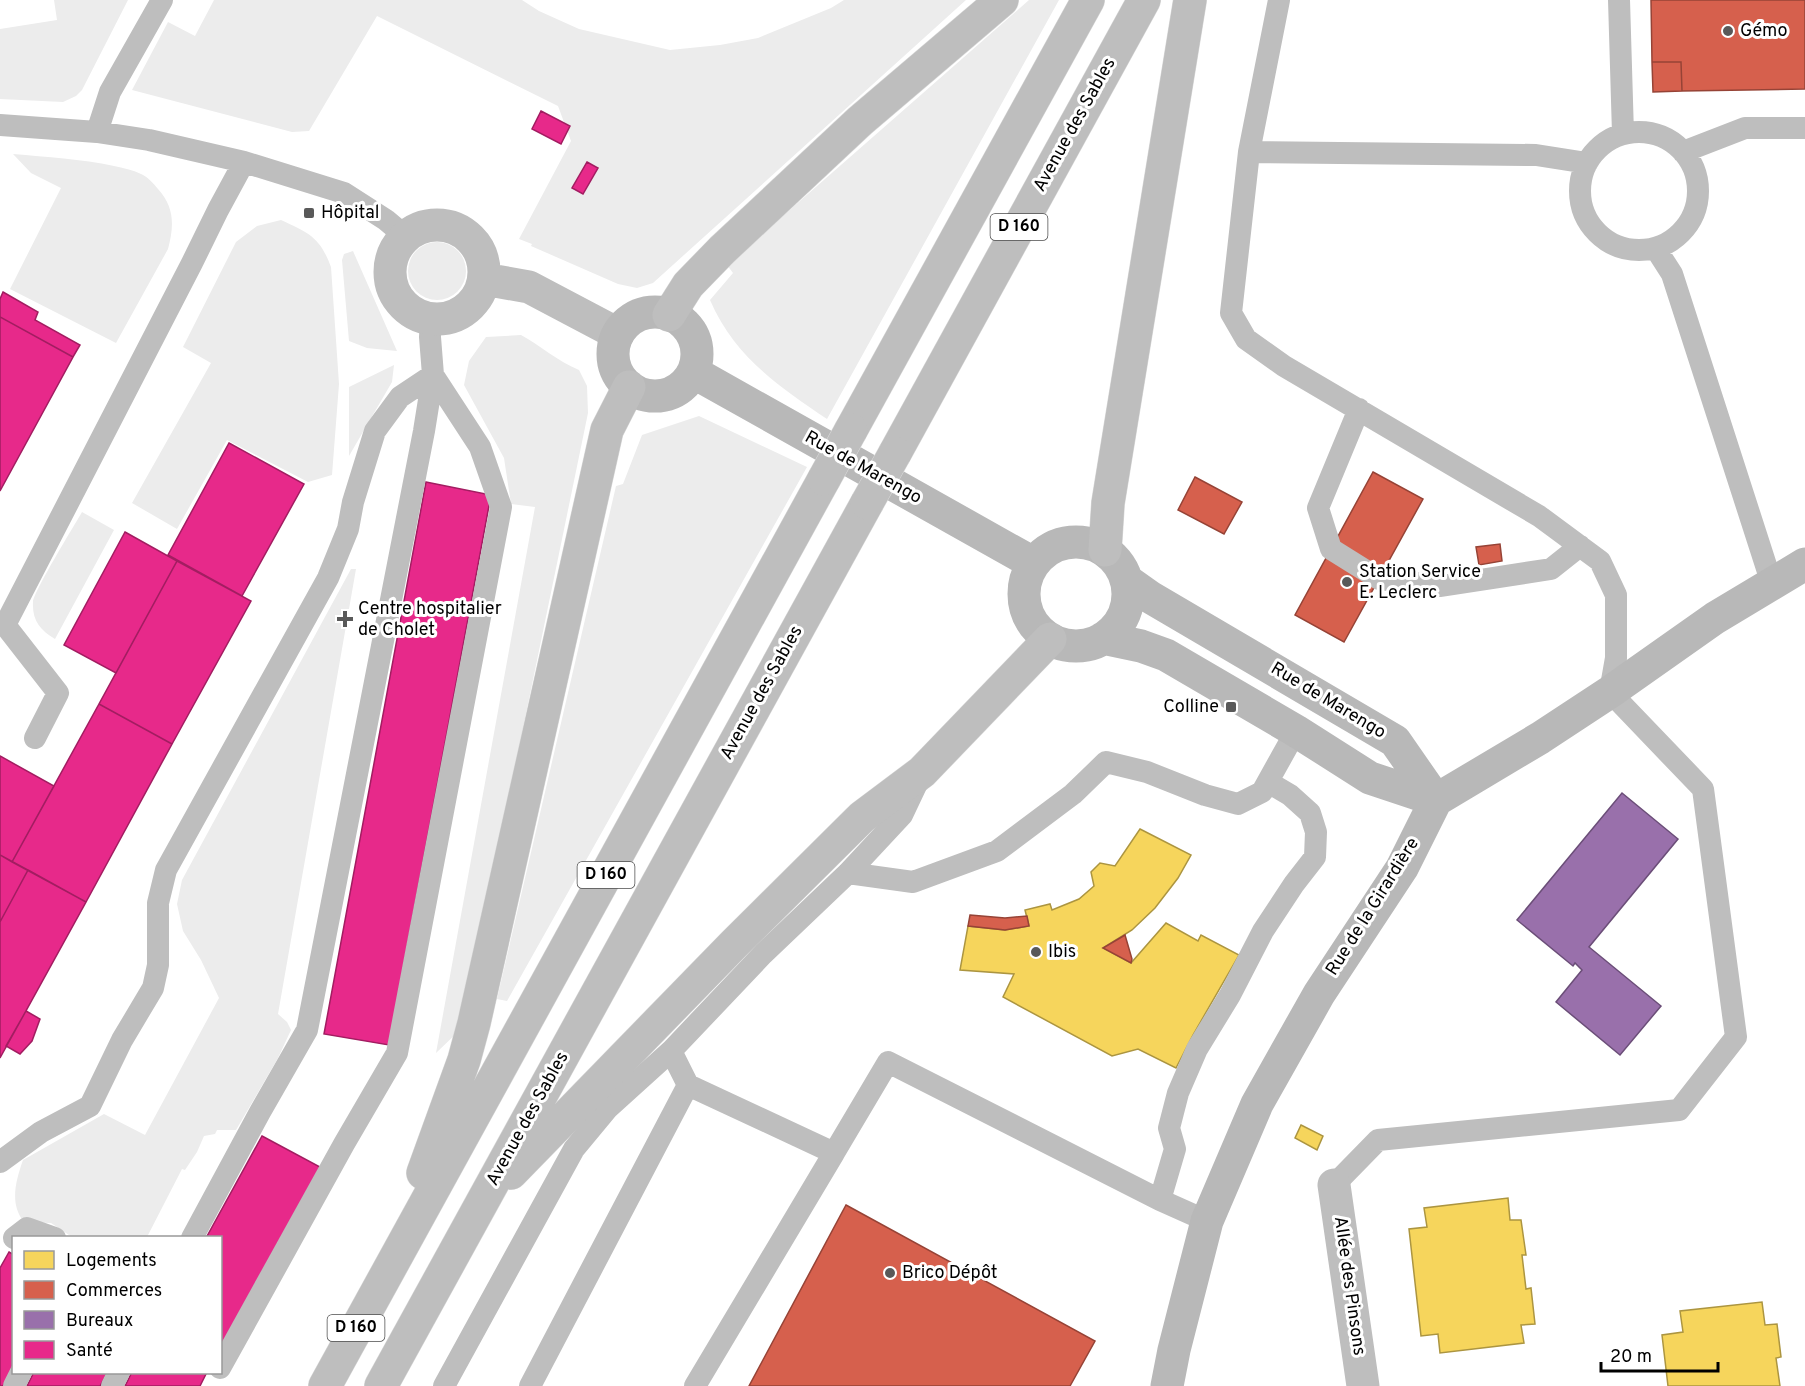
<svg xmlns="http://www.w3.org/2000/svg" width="1805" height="1386" font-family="Overpass,sans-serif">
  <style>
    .green { fill: #ececec }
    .homes { fill: #f6d55c; stroke: #ac9540; stroke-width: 1.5 }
    .shops { fill: #d6604d; stroke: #964336; stroke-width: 1.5 }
    .offices { fill: #9970ab; stroke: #6b4e78; stroke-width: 1.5 }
    .health { fill: #e7298a; stroke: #a21d61; stroke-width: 1.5 }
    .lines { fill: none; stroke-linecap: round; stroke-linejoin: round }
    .primary-casing { stroke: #dbdbdb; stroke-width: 34 }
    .lane { stroke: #bebebe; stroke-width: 22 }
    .street { stroke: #bebebe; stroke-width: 33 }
    .secondary { stroke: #b8b8b8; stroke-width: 33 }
    .primary { stroke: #bebebe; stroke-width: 33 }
    .primary-bridge-casing { stroke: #dbdbdb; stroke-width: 34; stroke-linecap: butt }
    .primary-bridge { stroke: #bebebe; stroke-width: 33 }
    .poi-dot { fill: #595959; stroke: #fff; stroke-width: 2 }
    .labels { text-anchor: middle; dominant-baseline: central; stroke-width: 6; stroke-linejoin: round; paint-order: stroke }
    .shield { fill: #fff; stroke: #4c4c4c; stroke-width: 1.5 }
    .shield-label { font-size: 16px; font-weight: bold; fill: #000 }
    .poi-label { font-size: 18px; fill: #000; stroke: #fff; text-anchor: start }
    .street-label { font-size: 18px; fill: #000; stroke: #fff }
  </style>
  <rect width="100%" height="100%" fill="#fff"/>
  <!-- green -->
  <path class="green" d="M 54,0 L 128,0 L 82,90 L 76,96 L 63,102 L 0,99 L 0,29 L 57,20 Z
    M 214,0 L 522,0 L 539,11 L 579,29 L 670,50 L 720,45 L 758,38 L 831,8 L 844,0 L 966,0 L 653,283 L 637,288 L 618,284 L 531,246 L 532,244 L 519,239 L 571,141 L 558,106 L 377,16 L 309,131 L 292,132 L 132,90 L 168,22 L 195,36 Z
    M 1029,0 L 1059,0 L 827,419 C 778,386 734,356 710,300 L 733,273 L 727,265 Z
    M 13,154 C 47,157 81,159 114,166 C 123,168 133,170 141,174 C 148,177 153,183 158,189 C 175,208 174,226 168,249 L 116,343 L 10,289 L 61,188 L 31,173 Z
    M 281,220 C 309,233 320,237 331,267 L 339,384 L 332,475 L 308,482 L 227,440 L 177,529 L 132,503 L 211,363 L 183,347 L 236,242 L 257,226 Z
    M408 271a29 29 0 1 1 58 0a29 29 0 1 1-58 0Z
    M 353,251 L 397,351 L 367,348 L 349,341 L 342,260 L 344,254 Z
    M 521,335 C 541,346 557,361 579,370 L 587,386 L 588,413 L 461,1029 L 436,1053 L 535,507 L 511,504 L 504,458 L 464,385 L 469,361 L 486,337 Z
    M 394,365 L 392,382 L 349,456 L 349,387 Z
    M 699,416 L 807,467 L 507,1001 L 497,999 L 616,486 L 623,484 L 642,435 Z
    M 82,512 L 114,530 L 55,639 C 40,630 32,620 33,602 C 34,591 74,526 82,512 Z
    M 351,569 L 356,569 L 278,1014 L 287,1022 L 291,1030 L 278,1058 L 236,1130 L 217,1130 L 215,1134 L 204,1136 L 197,1152 L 185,1170 L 182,1169 L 147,1237 L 72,1237 L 51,1223 L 24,1222 C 9,1204 16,1180 23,1160 L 104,1114 L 145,1135 L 219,998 L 201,960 L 183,931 L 177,904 L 182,880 Z"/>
  <!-- homes -->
  <path class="homes" d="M 1140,829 L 1191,855 L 1178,878 L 1155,908 L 1132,930 L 1103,948 L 1131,963 L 1166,923 L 1198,941 L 1201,935 L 1239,955 L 1193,1035 L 1176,1068 L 1138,1049 L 1112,1056 L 1003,997 L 1014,974 L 960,970 L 968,926 L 1005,930 L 1029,926 L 1025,910 L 1050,904 L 1052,910 L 1079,899 L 1094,886 L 1091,872 L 1100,863 L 1115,866 Z
    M 1301,1125 L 1323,1136 L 1317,1150 L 1295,1138 Z
    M 1508,1198 L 1510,1220 L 1521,1220 L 1526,1255 L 1522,1255 L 1526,1289 L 1531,1288 L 1535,1324 L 1521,1325 L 1524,1343 L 1440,1353 L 1438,1334 L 1421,1336 L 1409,1229 L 1427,1227 L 1424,1208 Z
    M 1762,1302 L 1765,1325 L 1777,1324 L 1781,1357 L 1776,1358 L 1780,1386 L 1668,1386 L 1662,1335 L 1683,1332 L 1680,1311 Z"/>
  <!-- shops -->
  <path class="shops" d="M 1651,0 L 1805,0 L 1805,89 L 1682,91 L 1681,62 L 1652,62 Z
    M 1652,62 L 1681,62 L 1682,91 L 1653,92 Z
    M 1373,472 L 1423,499 L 1344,642 L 1295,615 Z
    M 1195,477 L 1242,502 L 1224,534 L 1178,510 Z
    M 1500,544 L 1502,561 L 1479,565 L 1476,547 Z
    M 970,915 L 1005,918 L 1027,916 L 1029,926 L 1005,930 L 968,926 Z
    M 1125,935 L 1132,959 L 1131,963 L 1103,948 Z
    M 846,1205 L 1095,1341 L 1070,1386 L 749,1386 Z"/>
  <!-- offices -->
  <path class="offices" d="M 1622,793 L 1678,839 L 1589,947 L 1661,1006 L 1620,1055 L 1556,1002 L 1582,970 L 1575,963 L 1573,966 L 1517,920 Z"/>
  <!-- health -->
  <path class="health" d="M 541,111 L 570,126 L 561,144 L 532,129 Z
    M 587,162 L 598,168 L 583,194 L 572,188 Z
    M 3,292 L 38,312 L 35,320 L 80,345 L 73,357 L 0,317 L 0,299 Z
    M 0,317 L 73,357 L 0,491 Z
    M 229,443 L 304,484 L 242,596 L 168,555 Z
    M 426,482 L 491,495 L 389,1045 L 324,1034 Z
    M 125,532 L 177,561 L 116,673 L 64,645 Z
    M 177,561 L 251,601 L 172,744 L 99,704 Z
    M 99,704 L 172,744 L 86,902 L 12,862 Z
    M 0,756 L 54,786 L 12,862 L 0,855 Z
    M 0,855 L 28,870 L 0,922 Z
    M 28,870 L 86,902 L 0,1058 L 0,922 Z
    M 26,1011 L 40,1019 L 32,1041 L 20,1054 L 6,1046 Z
    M 262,1136 L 320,1167 L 220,1348 L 220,1238 L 206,1238 Z
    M 9,1252 L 14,1255 L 14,1367 L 3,1386 L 0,1386 L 0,1268 Z
    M 34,1372 L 108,1372 L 100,1386 L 27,1386 Z
    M 132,1372 L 207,1372 L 200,1386 L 125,1386 Z"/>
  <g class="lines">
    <!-- primary casing -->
    <g class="primary-casing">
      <path id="primary" d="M 669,315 L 688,285 L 722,250 L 860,121 L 1002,0
        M 851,430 L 1088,0
        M 895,453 L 1144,0
        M 1105,550 L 1108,503 L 1190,0
        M 423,1173 L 464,1060 L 474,1023 L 607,430 L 629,387
        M 511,1173 L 734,944 L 862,817 L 922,772 L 1050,639
        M 325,1386 L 824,479
        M 381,1386 L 867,503"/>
    </g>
    <!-- lane -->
    <path class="lane" d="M 1279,0 L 1249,152 L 1231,313 L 1246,339 L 1284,366 L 1539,516 L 1600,561 L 1616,595 L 1616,658 L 1610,692 L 1703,789 L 1736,1037 L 1679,1110 L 1378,1140 L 1334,1185
      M 1619,0 L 1623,134
      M 0,125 L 97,132 L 149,140 L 244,162 L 344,193 L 386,220 L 405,236
      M1580 191a59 59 0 1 1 118 0a59 59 0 1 1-118 0Z
      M 97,132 L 110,92 L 162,0
      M 1249,152 L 1536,155 L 1587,163
      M 1683,152 L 1745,128 L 1805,128
      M 1656,249 L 1672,274 L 1772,584
      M 1359,409 L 1318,508 L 1331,549 L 1379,579 L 1441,586 L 1551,569 L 1580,546
      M 35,738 L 58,693 L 5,625 L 192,263 L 218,210 L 244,162
      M 848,873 L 913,882 L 997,851 L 1073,794 L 1106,762 L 1147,772 L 1205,795 L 1238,804 L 1262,792 L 1296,731
      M 688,1085 L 834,1153 L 888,1062 L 1160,1200 L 1207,1221
      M 0,1162 L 41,1132 L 90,1106 L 122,1040 L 153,988 L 158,965 L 158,903 L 166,870 L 328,578 L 348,529 L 353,502 L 375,431 L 400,397 L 433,375
      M 1160,1200 L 1175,1149 L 1169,1128 L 1178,1093 L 1197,1049 L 1230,995 L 1263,931 L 1294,884 L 1315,857 L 1316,832 L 1310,813 L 1290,795 L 1268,782
      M 14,1238 L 27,1228 L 55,1238
      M 192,1238 L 260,1112 L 307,1030 L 424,431 L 433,375 L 430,337 L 431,319
      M 220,1368 L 344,1144 L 397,1053 L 501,507 L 480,447 L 433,375
      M 14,1386 L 21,1372
      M 112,1386 L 119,1372
      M 444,1386 L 574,1149 L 608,1108 L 671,1051 L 763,954 L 848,873 L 902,815 L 920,777
      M 530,1386 L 688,1085 L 671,1051
      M 695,1386 L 834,1153"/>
    <!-- street -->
    <path class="street" d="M390 272a47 47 0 1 1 94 0a47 47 0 1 1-94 0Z
      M 484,279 L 529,287 L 618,334
      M 1334,1185 L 1363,1386"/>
    <!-- secondary -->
    <path class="secondary" d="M613 354a42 42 0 1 1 84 0a42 42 0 1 1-84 0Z
      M 693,372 L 1033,563
      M1024 594a52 52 0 1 1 104 0a52 52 0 1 1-104 0Z
      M 1126,580 L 1150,597 L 1395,741 L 1436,800
      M 1103,638 L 1141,646 L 1166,655 L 1296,731 L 1370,778 L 1436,800
      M 1167,1386 L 1174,1350 L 1207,1221 L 1257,1104 L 1319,994 L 1402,868 L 1436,800 L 1540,738 L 1610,692 L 1715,618 L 1805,564"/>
    <!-- primary -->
    <use href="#primary" class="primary"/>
    <!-- primary-bridge casing -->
    <g class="primary-bridge-casing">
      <path id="primary-bridge" d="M 824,479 L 851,430
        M 867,503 L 895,453"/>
    </g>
    <!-- primary-bridge -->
    <use href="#primary-bridge" class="primary-bridge"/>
  </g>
  <!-- markers -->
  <g class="poi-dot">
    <circle cx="1728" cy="31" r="6"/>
    <rect x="303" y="207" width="12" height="12" rx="3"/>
    <circle cx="1347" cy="582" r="6"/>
    <path d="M342 610h6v6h6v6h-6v6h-6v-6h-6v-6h6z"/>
    <rect x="1225" y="701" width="12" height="12" rx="3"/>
    <circle cx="1036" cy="952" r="6"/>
    <circle cx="890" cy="1273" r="6"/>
  </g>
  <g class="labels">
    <!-- shield labels -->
    <g class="shield">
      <rect x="990.5" y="214" width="57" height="26" rx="4.5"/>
      <rect x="577.5" y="862" width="57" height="26" rx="4.5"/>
      <rect x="327.5" y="1315" width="57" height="26" rx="4.5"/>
    </g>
    <g class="shield-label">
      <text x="1019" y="227">D 160</text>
      <text x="606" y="875">D 160</text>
      <text x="356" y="1328">D 160</text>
    </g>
    <!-- poi labels -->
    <g class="poi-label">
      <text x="1740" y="31">Gémo</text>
      <text x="321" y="213">Hôpital</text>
      <text x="1359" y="572">Station Service<tspan x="1359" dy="21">E. Leclerc</tspan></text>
      <text x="358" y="609">Centre hospitalier<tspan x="358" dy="21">de Cholet</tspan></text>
      <text x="1219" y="707" text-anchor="end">Colline</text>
      <text x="1048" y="952">Ibis</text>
      <text x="902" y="1273">Brico Dépôt</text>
    </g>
    <!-- street labels -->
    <g class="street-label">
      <text transform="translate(1075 125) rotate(-61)">Avenue des Sables</text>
      <text transform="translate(863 468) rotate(29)">Rue de Marengo</text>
      <text transform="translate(762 693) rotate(-61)">Avenue des Sables</text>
      <text transform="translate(1328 701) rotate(31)">Rue de Marengo</text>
      <text transform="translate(1373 907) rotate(-58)">Rue de la Girardière</text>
      <text transform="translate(528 1119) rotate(-61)">Avenue des Sables</text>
      <text transform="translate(1349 1286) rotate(82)">Allée des Pinsons</text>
    </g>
  </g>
  <!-- legend -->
  <rect x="12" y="1236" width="210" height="138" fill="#ffffff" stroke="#999999" stroke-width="1.5"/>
  <rect x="24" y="1251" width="30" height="18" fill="#f6d55c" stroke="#999999" stroke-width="1.5"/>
  <text x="66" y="1266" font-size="18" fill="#000000">Logements</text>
  <rect x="24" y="1281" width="30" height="18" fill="#d6604d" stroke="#999999" stroke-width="1.5"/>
  <text x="66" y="1296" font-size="18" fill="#000000">Commerces</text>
  <rect x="24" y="1311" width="30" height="18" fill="#9970ab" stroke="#999999" stroke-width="1.5"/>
  <text x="66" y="1326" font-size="18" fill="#000000">Bureaux</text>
  <rect x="24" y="1341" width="30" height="18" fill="#e7298a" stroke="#999999" stroke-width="1.5"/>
  <text x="66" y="1356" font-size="18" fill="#000000">Santé</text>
  <!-- scale -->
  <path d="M1601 1362v9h117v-9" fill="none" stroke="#000000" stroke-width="3"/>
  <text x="1610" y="1362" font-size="18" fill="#000000" stroke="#ffffff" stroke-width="4.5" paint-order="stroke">20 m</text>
</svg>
